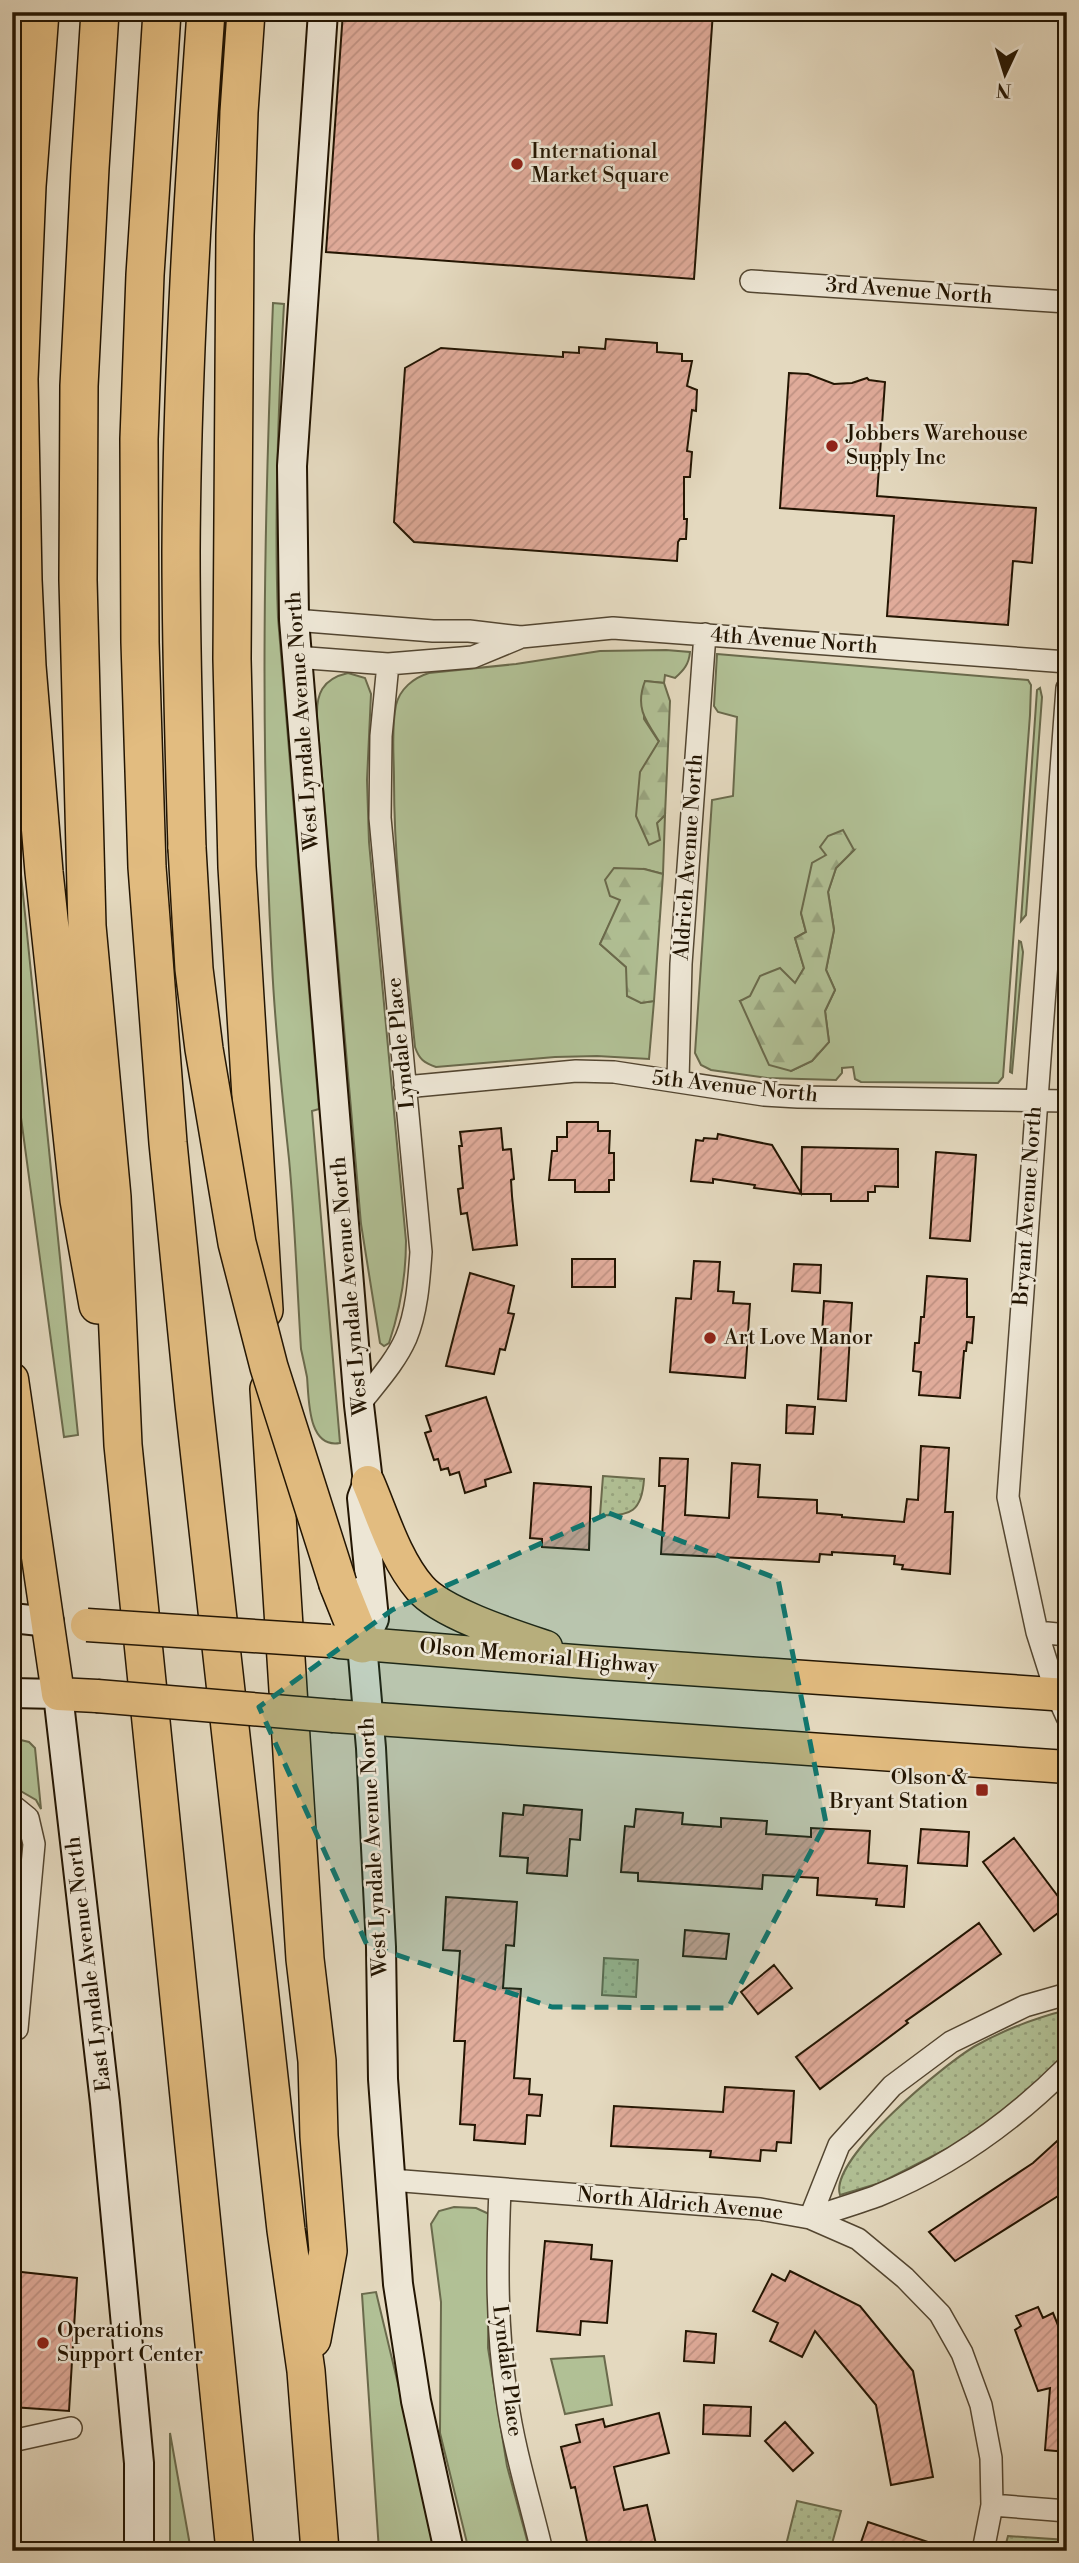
<svg xmlns="http://www.w3.org/2000/svg" width="1079" height="2563" font-family="'Libre Bodoni',serif">
  <style>
    .green { fill: #b1c095; stroke: #6a6a4c; stroke-width: 2; fill-rule: evenodd }
    .forest { fill: url(#forest-firs); stroke: #6a6a4c; stroke-width: 2 }
    .park { fill: url(#park-dots); stroke: #6a6a4c; stroke-width: 2 }
    .building { fill: url(#building-hatch); stroke: #231502; stroke-width: 2 }
    .lines { fill: none; stroke-linecap: round; stroke-linejoin: round }
    .minor-casing { stroke: #534631; stroke-width: 24 }
    .secondary-casing { stroke: #231502; stroke-width: 32 }
    .primary-casing { stroke: #231502; stroke-width: 35 }
    .motorway-casing { stroke: #231502; stroke-width: 40 }
    .minor { stroke: #ede6d5; stroke-width: 21 }
    .secondary { stroke: #ede6d5; stroke-width: 28 }
    .primary { stroke: #e2bc80; stroke-width: 32 }
    .motorway { stroke: #e2bc80; stroke-width: 37 }
    .primary-bridge-casing { stroke: #231502; stroke-width: 35; stroke-linecap: butt }
    .motorway-bridge-casing { stroke: #231502; stroke-width: 40; stroke-linecap: butt }
    .primary-bridge { stroke: #e2bc80; stroke-width: 32 }
    .motorway-bridge { stroke: #e2bc80; stroke-width: 37 }
    .marked { fill: #0f766e; fill-opacity: 0.2; stroke: #0f766e; stroke-width: 5; stroke-dasharray: 14 9; stroke-linejoin: round }
    .poi-dot { fill: #8f2418; stroke: #ede6d5; stroke-width: 2.5 }
    .labels { text-anchor: middle; dominant-baseline: central; stroke-width: 5; stroke-linejoin: round; paint-order: stroke }
    .poi-label { font-size: 21px; fill: #231502; stroke: #ede6d5; text-anchor: start }
    .street-label { font-size: 21px; fill: #231502; stroke: #ede6d5 }
  </style>
  <defs>
    <pattern id="forest-firs" width="22" height="20" patternUnits="userSpaceOnUse" patternTransform="scale(1.75)"><rect width="22" height="20" fill="#b1c095"/><path d="M5 1l3.5 6h-7zM16 11l3.5 6h-7z" fill="#98a47f"/></pattern>
    <pattern id="park-dots" width="8" height="8" patternUnits="userSpaceOnUse" patternTransform="scale(1.75)"><rect width="8" height="8" fill="#b1c095"/><path d="M2 2h.1M6 6h.1" fill="none" stroke="#98a47f" stroke-width="1.8" stroke-linecap="round"/></pattern>
    <pattern id="building-hatch" width="6" height="6" patternUnits="userSpaceOnUse" patternTransform="scale(1.75)"><rect width="6" height="6" fill="#e0ab9a"/><path d="M-1 1l2-2M0 6l6-6M5 7l2-2" fill="none" stroke="#c09283"/></pattern>
  </defs>
  <rect width="100%" height="100%" fill="#e4d9bf"/>
  <filter id="stains"><feTurbulence type="fractalNoise" baseFrequency=".00286" numOctaves="4"/><feColorMatrix values="0 0 0 0 .2 0 0 0 0 .09 0 0 0 0 .02 0 0 0 .5 -.17"/></filter>
  <radialGradient id="worn" r=".72"><stop offset=".6" stop-color="#630" stop-opacity="0"/><stop offset="1" stop-color="#630" stop-opacity=".3"/></radialGradient>
  <!-- green -->
  <path class="green" d="M 273,303 L 284,304 C 278,409 274,513 278,618 L 319,1109 L 312,1111 L 340,1443 C 307,1449 309,1397 307,1377 C 305,1367 303,1358 301,1349 C 297,1286 295,1222 289,1159 C 282,1094 275,1029 272,964 C 260,744 264,523 273,303 Z
    M 666,650 L 690,652 C 689,664 684,670 675,678 L 665,675 L 664,683 L 645,681 L 644,719 L 659,742 L 641,772 L 657,823 L 665,815 L 663,874 L 644,869 L 621,900 L 600,944 L 626,967 L 641,1003 L 654,1001 L 649,1059 L 597,1056 L 555,1057 L 436,1067 C 424,1063 419,1059 415,1047 C 406,959 394,870 394,780 C 394,756 391,729 396,705 C 400,689 413,678 429,673 L 516,664 L 600,651 Z
    M 717,654 L 1028,680 L 1031,685 L 1030,715 L 1003,1077 L 998,1083 L 861,1082 L 855,1079 L 853,1067 L 842,1068 L 842,1073 L 836,1080 L 767,1078 L 711,1070 L 701,1065 L 695,1053 L 712,800 L 733,796 L 737,717 L 718,712 L 714,706 ZM 854,850 L 836,868 L 828,892 L 834,930 L 826,970 L 835,990 L 825,1011 L 829,1042 L 812,1061 L 791,1071 L 740,1001 L 795,984 L 804,968 L 795,938 L 806,932 L 801,913 L 826,854 Z
    M 348,673 L 365,678 L 371,694 L 367,780 L 369,842 L 406,1241 C 406,1276 400,1310 389,1343 L 384,1346 L 380,1343 L 361,1224 L 317,718 C 316,694 322,679 348,673 Z
    M 1040,688 L 1042,697 L 1026,915 L 1021,921 L 1037,690 Z
    M 12,786 L 78,1435 L 64,1437 L 12,1051 Z
    M 1019,941 L 1021,942 L 1023,952 L 1012,1073 L 1010,1072 Z
    M 12,1738 L 29,1742 L 35,1748 L 41,1809 L 36,1800 L 12,1786 Z
    M 454,2207 L 476,2208 L 489,2214 L 488,2348 L 507,2466 L 530,2551 L 469,2551 L 440,2433 L 441,2302 L 431,2224 L 439,2211 Z
    M 376,2292 L 438,2551 L 379,2551 L 362,2294 Z
    M 604,2356 L 612,2405 L 565,2414 L 551,2359 Z
    M 170,2433 L 191,2551 L 170,2551 Z"/>
  <!-- forest -->
  <path class="forest" d="M 645,681 L 664,683 L 670,701 L 665,815 L 657,823 L 660,840 L 649,845 L 636,816 L 640,772 L 659,741 C 645,720 635,707 645,681 Z
    M 843,830 L 854,850 L 836,868 L 828,892 L 834,930 L 826,970 L 835,990 L 825,1011 L 829,1042 L 812,1061 L 791,1071 L 769,1065 L 740,1001 L 750,996 L 760,976 L 780,968 L 795,983 L 804,968 L 795,938 L 806,932 L 801,913 L 812,863 L 826,855 L 820,847 L 828,836 Z
    M 614,868 L 644,869 L 663,874 L 654,1001 L 641,1003 L 627,996 L 626,967 L 600,944 L 620,900 L 610,896 L 605,880 Z"/>
  <!-- park -->
  <path class="park" d="M 603,1476 L 644,1479 C 642,1511 631,1517 600,1515 Z
    M 604,1958 L 638,1960 L 636,1997 L 602,1995 Z
    M 1067,2010 L 1067,2055 L 1020,2100 L 972,2136 L 880,2183 L 840,2195 C 828,2159 948,2061 977,2045 C 1006,2029 1035,2018 1067,2010 Z
    M 797,2501 L 841,2511 L 830,2551 L 812,2551 L 786,2545 Z
    M 1008,2536 L 1067,2540 L 1067,2551 L 1004,2551 Z"/>
  <!-- building -->
  <path class="building" d="M 343,12 L 713,12 L 694,279 L 326,252 Z
    M 606,339 L 657,343 L 657,352 L 682,354 L 682,361 L 692,361 L 687,386 L 697,390 L 696,411 L 692,410 L 687,451 L 692,452 L 690,477 L 684,477 L 684,519 L 687,519 L 686,539 L 680,539 L 678,542 L 677,561 L 414,542 L 394,522 L 405,368 L 441,348 L 563,357 L 563,352 L 579,353 L 579,347 L 605,349 Z
    M 789,373 L 808,374 L 834,384 L 852,383 L 867,378 L 869,380 L 885,382 L 877,496 L 1036,508 L 1032,563 L 1013,561 L 1008,625 L 887,616 L 894,516 L 780,508 Z
    M 567,1122 L 598,1122 L 598,1131 L 610,1131 L 609,1153 L 614,1153 L 614,1180 L 609,1180 L 609,1192 L 575,1192 L 575,1180 L 549,1180 L 552,1151 L 557,1151 L 557,1137 L 567,1137 Z
    M 501,1128 L 503,1150 L 511,1149 L 514,1179 L 511,1180 L 512,1196 L 517,1245 L 473,1250 L 467,1213 L 461,1214 L 458,1189 L 463,1188 L 459,1146 L 462,1146 L 460,1132 Z
    M 718,1134 L 772,1145 L 801,1193 L 802,1147 L 898,1149 L 898,1187 L 875,1186 L 875,1192 L 868,1192 L 868,1201 L 831,1201 L 831,1194 L 802,1194 L 754,1188 L 755,1185 L 713,1179 L 713,1183 L 691,1181 L 696,1140 L 703,1141 L 704,1138 L 717,1139 Z
    M 936,1152 L 976,1155 L 970,1241 L 930,1238 Z
    M 572,1259 L 615,1259 L 615,1287 L 572,1287 Z
    M 694,1261 L 720,1262 L 718,1291 L 734,1292 L 733,1303 L 750,1304 L 745,1378 L 670,1372 L 676,1298 L 691,1299 Z
    M 794,1264 L 821,1265 L 820,1293 L 792,1291 Z
    M 470,1273 L 514,1286 L 508,1313 L 514,1314 L 505,1350 L 500,1349 L 494,1374 L 446,1366 Z
    M 927,1276 L 967,1279 L 967,1317 L 974,1317 L 972,1343 L 967,1342 L 966,1351 L 964,1351 L 960,1398 L 919,1395 L 921,1372 L 913,1371 L 915,1343 L 919,1343 L 921,1317 L 924,1317 Z
    M 824,1301 L 852,1303 L 846,1401 L 818,1399 Z
    M 486,1397 L 511,1472 L 485,1480 L 486,1486 L 465,1493 L 459,1472 L 450,1475 L 448,1468 L 441,1470 L 438,1459 L 434,1460 L 425,1433 L 431,1431 L 426,1416 Z
    M 787,1405 L 815,1407 L 813,1434 L 786,1433 Z
    M 921,1446 L 949,1448 L 945,1512 L 953,1512 L 950,1574 L 902,1569 L 903,1565 L 894,1564 L 895,1556 L 832,1552 L 832,1555 L 820,1554 L 819,1562 L 661,1554 L 665,1486 L 659,1486 L 660,1458 L 688,1459 L 685,1515 L 729,1518 L 732,1463 L 760,1465 L 758,1497 L 817,1500 L 817,1513 L 842,1515 L 842,1517 L 904,1522 L 907,1499 L 918,1500 Z
    M 534,1483 L 591,1487 L 589,1550 L 542,1547 L 542,1539 L 530,1538 Z
    M 524,1805 L 582,1810 L 580,1840 L 570,1839 L 567,1876 L 527,1873 L 528,1858 L 500,1856 L 503,1813 L 523,1815 Z
    M 636,1809 L 683,1813 L 682,1824 L 721,1827 L 721,1818 L 767,1821 L 766,1834 L 811,1837 L 811,1828 L 870,1831 L 868,1863 L 907,1866 L 904,1907 L 876,1905 L 877,1899 L 817,1895 L 818,1878 L 763,1875 L 762,1889 L 638,1881 L 638,1873 L 621,1872 L 625,1826 L 634,1827 Z
    M 921,1829 L 969,1832 L 967,1866 L 918,1863 Z
    M 1014,1838 L 1066,1907 L 1034,1931 L 983,1862 Z
    M 446,1897 L 517,1902 L 514,1946 L 506,1945 L 503,1988 L 521,1989 L 514,2078 L 530,2079 L 529,2094 L 542,2095 L 540,2116 L 527,2115 L 525,2144 L 474,2140 L 475,2125 L 460,2124 L 465,2041 L 454,2041 L 460,1951 L 443,1950 Z
    M 979,1923 L 1001,1954 L 906,2021 L 908,2023 L 820,2089 L 796,2057 Z
    M 685,1930 L 729,1934 L 726,1959 L 683,1956 Z
    M 774,1965 L 792,1988 L 758,2014 L 741,1992 Z
    M 725,2087 L 794,2091 L 791,2143 L 777,2142 L 776,2151 L 761,2150 L 760,2161 L 710,2157 L 711,2151 L 611,2146 L 614,2106 L 723,2112 Z
    M 1067,2132 L 1067,2187 L 1058,2196 L 955,2261 L 929,2232 L 1033,2163 Z
    M 545,2241 L 592,2245 L 591,2259 L 612,2261 L 607,2323 L 581,2321 L 580,2335 L 537,2331 Z
    M 12,2271 L 77,2278 L 69,2411 L 12,2407 Z
    M 790,2271 L 860,2306 L 913,2371 L 933,2477 L 891,2485 L 876,2405 L 815,2331 L 802,2357 L 770,2341 L 778,2323 L 753,2311 L 772,2274 L 785,2281 Z
    M 1038,2307 L 1043,2318 L 1053,2313 L 1067,2347 L 1067,2452 L 1045,2450 L 1050,2388 L 1038,2391 L 1015,2330 L 1021,2326 L 1016,2316 Z
    M 686,2331 L 716,2334 L 714,2363 L 684,2361 Z
    M 704,2405 L 751,2407 L 750,2436 L 703,2434 Z
    M 659,2413 L 669,2453 L 614,2467 L 624,2510 L 647,2505 L 656,2544 L 648,2546 L 649,2551 L 589,2551 L 575,2487 L 571,2488 L 561,2447 L 580,2442 L 576,2425 L 603,2419 L 605,2427 Z
    M 785,2422 L 813,2453 L 793,2471 L 765,2441 Z
    M 868,2522 L 943,2547 L 942,2551 L 858,2551 Z"/>
  <g class="lines">
    <!-- minor casing -->
    <g class="minor-casing">
      <path id="minor" d="M 751,281 L 1067,302
        M 294,620 L 433,631 L 469,631 L 521,637 L 613,628 L 1067,662
        M 295,657 L 388,664 L 473,657 L 519,638
        M 1067,688 L 1008,1497 L 1037,1632 L 1057,1695 L 1067,1717
        M 678,1081 L 681,964 L 705,634
        M 405,1087 L 576,1071 L 614,1072 L 764,1095 L 798,1097 L 1067,1101
        M 359,1405 C 375,1384 395,1363 406,1338 C 417,1312 419,1280 421,1252 L 380,818 L 381,736 L 388,664
        M 1037,1632 L 1067,1635
        M 12,1805 L 28,1818 L 34,1844 L 17,2029 L 12,2028
        M 391,2180 L 760,2209 L 810,2218 L 858,2239 L 905,2278 L 940,2314 L 962,2353 L 981,2405 L 991,2458 L 992,2505 L 983,2551
        M 500,2189 C 497,2260 496,2329 507,2399 C 514,2450 530,2500 542,2551
        M 810,2218 L 839,2145 L 892,2086 L 951,2042 L 1025,2006 L 1067,1994
        M 810,2218 C 832,2211 855,2204 877,2196 C 949,2167 1012,2122 1067,2067
        M 12,2441 L 71,2428
        M 992,2505 L 1067,2511"/>
    </g>
    <!-- secondary casing -->
    <g class="secondary-casing">
      <path id="secondary" d="M 323,12 L 292,466 L 294,620 L 359,1405 L 368,1482 L 362,1498 L 374,1619 L 362,1644 L 371,1748 L 381,1947 L 383,2079 L 398,2284 L 416,2401 L 449,2551
        M 12,1618 L 49,1622
        M 12,1693 L 58,1694 L 105,2103 L 139,2463 L 139,2551"/>
    </g>
    <!-- primary casing -->
    <g class="primary-casing">
      <path id="primary" d="M 12,1379 L 58,1694 L 97,1696
        M 368,1482 C 383,1517 395,1559 420,1588 C 441,1613 513,1636 546,1647
        M 339,1642 L 586,1662 L 1067,1695
        M 334,1716 L 1067,1767"/>
    </g>
    <!-- motorway casing -->
    <g class="motorway-casing">
      <path id="motorway" d="M 40,12 L 27,186 L 19,379 L 23,580 L 27,666 L 44,872 L 79,1200 L 98,1305
        M 100,12 L 90,168 L 79,386 L 78,580 L 87,926 L 112,1197 L 123,1445 L 235,2551
        M 162,12 L 145,275 L 139,439 L 140,642 L 147,867 L 168,1143 L 194,1404 L 286,2230 L 306,2371 L 320,2551
        M 246,12 L 239,112 L 235,235 L 232,659 L 237,867 L 264,1310
        M 187,848 C 184,749 181,651 181,552 C 182,372 193,192 206,12
        M 269,1389 L 305,1959 L 317,2061 L 319,2136 L 328,2251 L 312,2339
        M 338,1584 L 362,1644"/>
    </g>
    <!-- minor -->
    <use href="#minor" class="minor"/>
    <!-- secondary -->
    <use href="#secondary" class="secondary"/>
    <!-- primary -->
    <use href="#primary" class="primary"/>
    <!-- motorway -->
    <use href="#motorway" class="motorway"/>
    <!-- primary-bridge casing -->
    <g class="primary-bridge-casing">
      <path id="primary-bridge" d="M 87,1625 L 330,1641
        M 97,1696 L 334,1716"/>
    </g>
    <!-- motorway-bridge casing -->
    <g class="motorway-bridge-casing">
      <path id="motorway-bridge" d="M 187,848 L 194,969 L 204,1049 L 237,1243 L 269,1367 L 338,1584"/>
    </g>
    <!-- primary-bridge -->
    <use href="#primary-bridge" class="primary-bridge"/>
    <!-- motorway-bridge -->
    <use href="#motorway-bridge" class="motorway-bridge"/>
  </g>
  <!-- marked area -->
  <path class="marked" d="M 609,1513 L 778,1579 L 826,1823 L 728,2008 L 552,2007 L 367,1945 L 259,1707 L 392,1610 Z"/>
  <!-- markers -->
  <g class="poi-dot">
    <circle cx="517" cy="164" r="7"/>
    <circle cx="832" cy="446" r="7"/>
    <circle cx="710" cy="1338" r="7"/>
    <rect x="975" y="1783" width="14" height="14" rx="3.5"/>
    <circle cx="43" cy="2343" r="7"/>
  </g>
  <g class="labels">
    <!-- poi labels -->
    <g class="poi-label">
      <text x="531" y="152">International<tspan x="531" dy="24">Market Square</tspan></text>
      <text x="846" y="434">Jobbers Warehouse<tspan x="846" dy="24">Supply Inc</tspan></text>
      <text x="724" y="1338">Art Love Manor</text>
      <text x="968" y="1778" text-anchor="end">Olson &amp;<tspan x="968" dy="24">Bryant Station</tspan></text>
      <text x="57" y="2331">Operations<tspan x="57" dy="24">Support Center</tspan></text>
    </g>
    <!-- street labels -->
    <g class="street-label">
      <text transform="translate(909 291) rotate(4)">3rd Avenue North</text>
      <text transform="translate(794 641) rotate(4)">4th Avenue North</text>
      <text transform="translate(303 721) rotate(-94)">West Lyndale Avenue North</text>
      <text transform="translate(689 857) rotate(-86)">Aldrich Avenue North</text>
      <text transform="translate(401 1043) rotate(-96)">Lyndale Place</text>
      <text transform="translate(735 1087) rotate(6)">5th Avenue North</text>
      <text transform="translate(1028 1206) rotate(-86)">Bryant Avenue North</text>
      <text transform="translate(350 1286) rotate(-95)">West Lyndale Avenue North</text>
      <text transform="translate(539 1657) rotate(5)">Olson Memorial Highway</text>
      <text transform="translate(374 1847) rotate(-93)">West Lyndale Avenue North</text>
      <text transform="translate(89 1964) rotate(-97)">East Lyndale Avenue North</text>
      <text transform="translate(680 2204) rotate(5)">North Aldrich Avenue</text>
      <text transform="translate(507 2371) rotate(83)">Lyndale Place</text>
    </g>
  </g>
  <!-- margin -->
  <rect width="1079" height="2563" fill="none" stroke="#e4d9bf" stroke-width="42"/>
  <rect x="14" y="14" width="1051" height="2535" fill="none" stroke="#231502" stroke-width="3.5"/>
  <rect x="21" y="21" width="1037" height="2521" fill="none" stroke="#231502" stroke-width="2"/>
  <!-- north arrow -->
  <g transform="translate(1005 74) rotate(184)" stroke="#ede6d5" stroke-width="5" paint-order="stroke">
  <path d="M0-5L12 26L0 18L-12 26Z" fill="#231502"/>
  <text y="-10" font-size="19" font-weight="bold" text-anchor="middle" fill="#231502">N</text>
  </g>
  <rect width="100%" height="100%" filter="url(#stains)"/>
  <rect width="100%" height="100%" fill="url(#worn)"/>
</svg>
